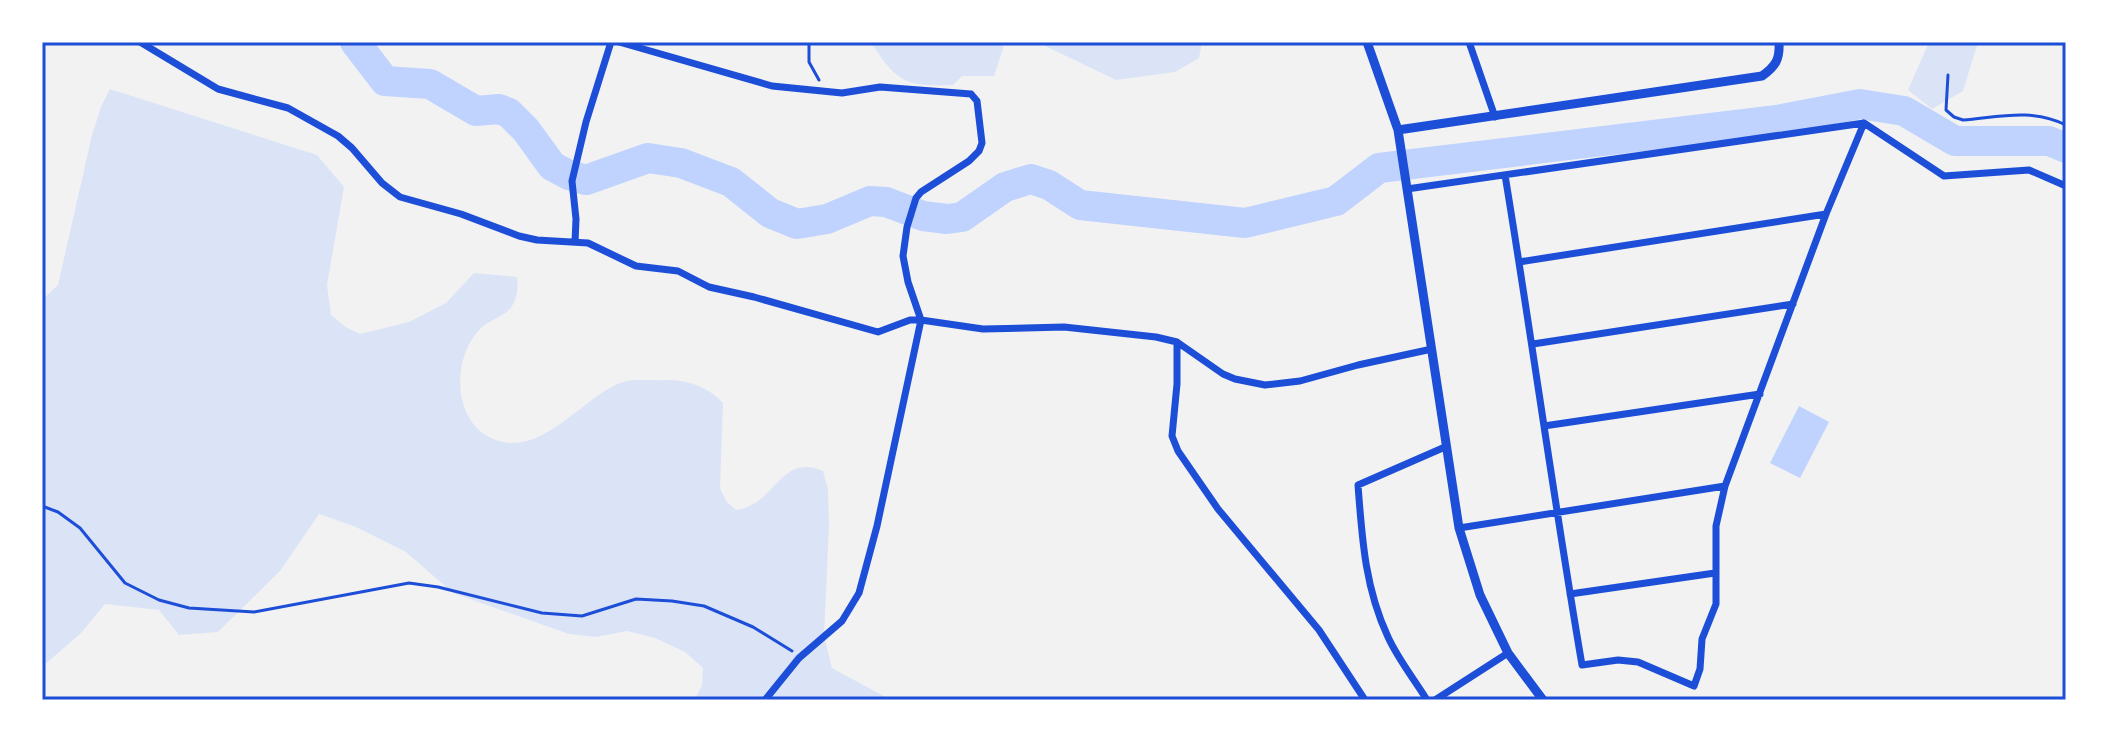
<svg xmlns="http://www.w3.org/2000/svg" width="2108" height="742" font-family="Quicksand,sans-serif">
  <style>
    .green { fill: #dbe4f7 }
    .water { fill: #bfd3fe }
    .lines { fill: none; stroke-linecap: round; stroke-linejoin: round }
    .river { stroke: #bfd3fe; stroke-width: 30 }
    .path { stroke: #1d4ed8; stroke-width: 3 }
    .minor { stroke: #1d4ed8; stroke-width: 7 }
    .tertiary { stroke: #1d4ed8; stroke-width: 9 }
    .neatline { fill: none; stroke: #1d4ed8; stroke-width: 3 }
  </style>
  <rect width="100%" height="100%" fill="#f2f2f2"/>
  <!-- green -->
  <path class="green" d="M 871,42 L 1005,42 L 994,76 L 962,76 L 953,85 C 906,87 896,82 871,42 Z
    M 1037,42 L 1202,42 L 1199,58 L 1175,72 L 1116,80 Z
    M 1929,42 L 1978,42 L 1963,91 L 1932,109 L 1908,90 Z
    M 110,89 L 317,155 L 344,187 L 327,285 L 331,315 L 347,328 L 360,334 L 409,322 L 446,303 L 474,273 L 517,277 C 518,288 518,296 512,306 C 506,316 491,319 482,327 C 452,355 451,419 491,438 C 539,461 580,399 620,383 C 632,378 650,381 663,380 C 685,379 708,386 723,403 L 720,488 L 726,501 L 736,510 C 775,506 780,452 823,471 L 828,490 L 829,525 L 824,636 L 832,668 L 891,700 L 694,700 L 702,686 L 703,668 L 685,652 L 655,638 L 627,631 L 596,637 L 569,634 L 453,593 L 406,552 L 356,527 L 319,514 L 280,571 L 218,632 L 179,635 L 159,610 L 105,604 L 81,633 L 42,667 L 42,300 L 58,285 L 92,135 L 101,107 Z"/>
  <!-- water -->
  <path class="water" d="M 1799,406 L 1829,422 L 1800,478 L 1770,463 Z"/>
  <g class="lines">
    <!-- river -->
    <path class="river" d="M 355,42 L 385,81 L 430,84 L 476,111 L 499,109 L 509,113 L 526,130 L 552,166 L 569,175 L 586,180 L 648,158 L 681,163 L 731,182 L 770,213 L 797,224 L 827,219 L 870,201 L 886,202 L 923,216 L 947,219 L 962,217 L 1005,187 L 1031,179 L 1049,185 L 1080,205 L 1245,223 L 1336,201 L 1379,168 L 1777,120 L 1860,104 L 1904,111 L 1955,141 L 2049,141 L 2066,148"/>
    <!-- path -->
    <path class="path" d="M 809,42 L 809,62 L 819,80
      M 1948,75 L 1946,110 L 1954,117 L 1963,120 C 2000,117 2031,108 2066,125
      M 42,506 L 58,512 L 80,528 L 125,583 L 159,600 L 189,608 L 254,612 L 409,583 L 438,587 L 542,613 L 582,616 L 636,599 L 672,601 L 704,606 L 753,627 L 792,651"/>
    <!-- minor -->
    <path class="minor" d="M 140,42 L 218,89 L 288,108 L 338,136 L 352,148 L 382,183 L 400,197 L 461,214 L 519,236 L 537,240 L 588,243 L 636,266 L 678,271 L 709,287 L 754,297 L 878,332 L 910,320 L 921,320 L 983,329 L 1064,327 L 1156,337 L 1177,342 L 1223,374 L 1235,379 L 1265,385 L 1300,381 L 1358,365 L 1432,349
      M 619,42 L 772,86 L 842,93 L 880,87 L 971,94 L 977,101 L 982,143 L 979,151 L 969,161 L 921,192 L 916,198 L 907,227 L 903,256 L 908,282 L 921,320 L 877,526 L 859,593 L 842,621 L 799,658 L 765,700
      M 1469,42 L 1495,117
      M 1505,175 C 1532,339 1554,502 1582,665 L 1618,660 L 1638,662 L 1694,686 L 1700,669 L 1702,639 L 1716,604 L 1716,526 L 1725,486
      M 1407,189 L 1864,123 L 1944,176 L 2029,170 L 2066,186
      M 575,242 L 576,219 L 572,181 L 586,122 L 611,42
      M 1519,262 L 1826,214
      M 1177,342 L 1177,384 L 1172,436 L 1178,451 L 1218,509 L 1319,630 L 1365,700
      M 1533,344 L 1793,304
      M 1544,426 L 1760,394
      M 1459,528 L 1725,486 L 1826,214 L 1864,123
      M 1570,594 L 1715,573
      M 1427,700 C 1414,679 1398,659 1388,637 C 1365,588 1362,538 1358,485 L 1445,447
      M 1435,700 L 1508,653"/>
    <!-- tertiary -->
    <path class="tertiary" d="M 1367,42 L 1398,130 L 1459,528 L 1480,595 L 1508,653 L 1543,700
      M 1398,130 L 1762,76 C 1776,66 1780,59 1779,42"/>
  </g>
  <!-- border -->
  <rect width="2108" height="742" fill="none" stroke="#ffffff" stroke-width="88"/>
  <rect x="44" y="44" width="2020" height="654" class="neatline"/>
</svg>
